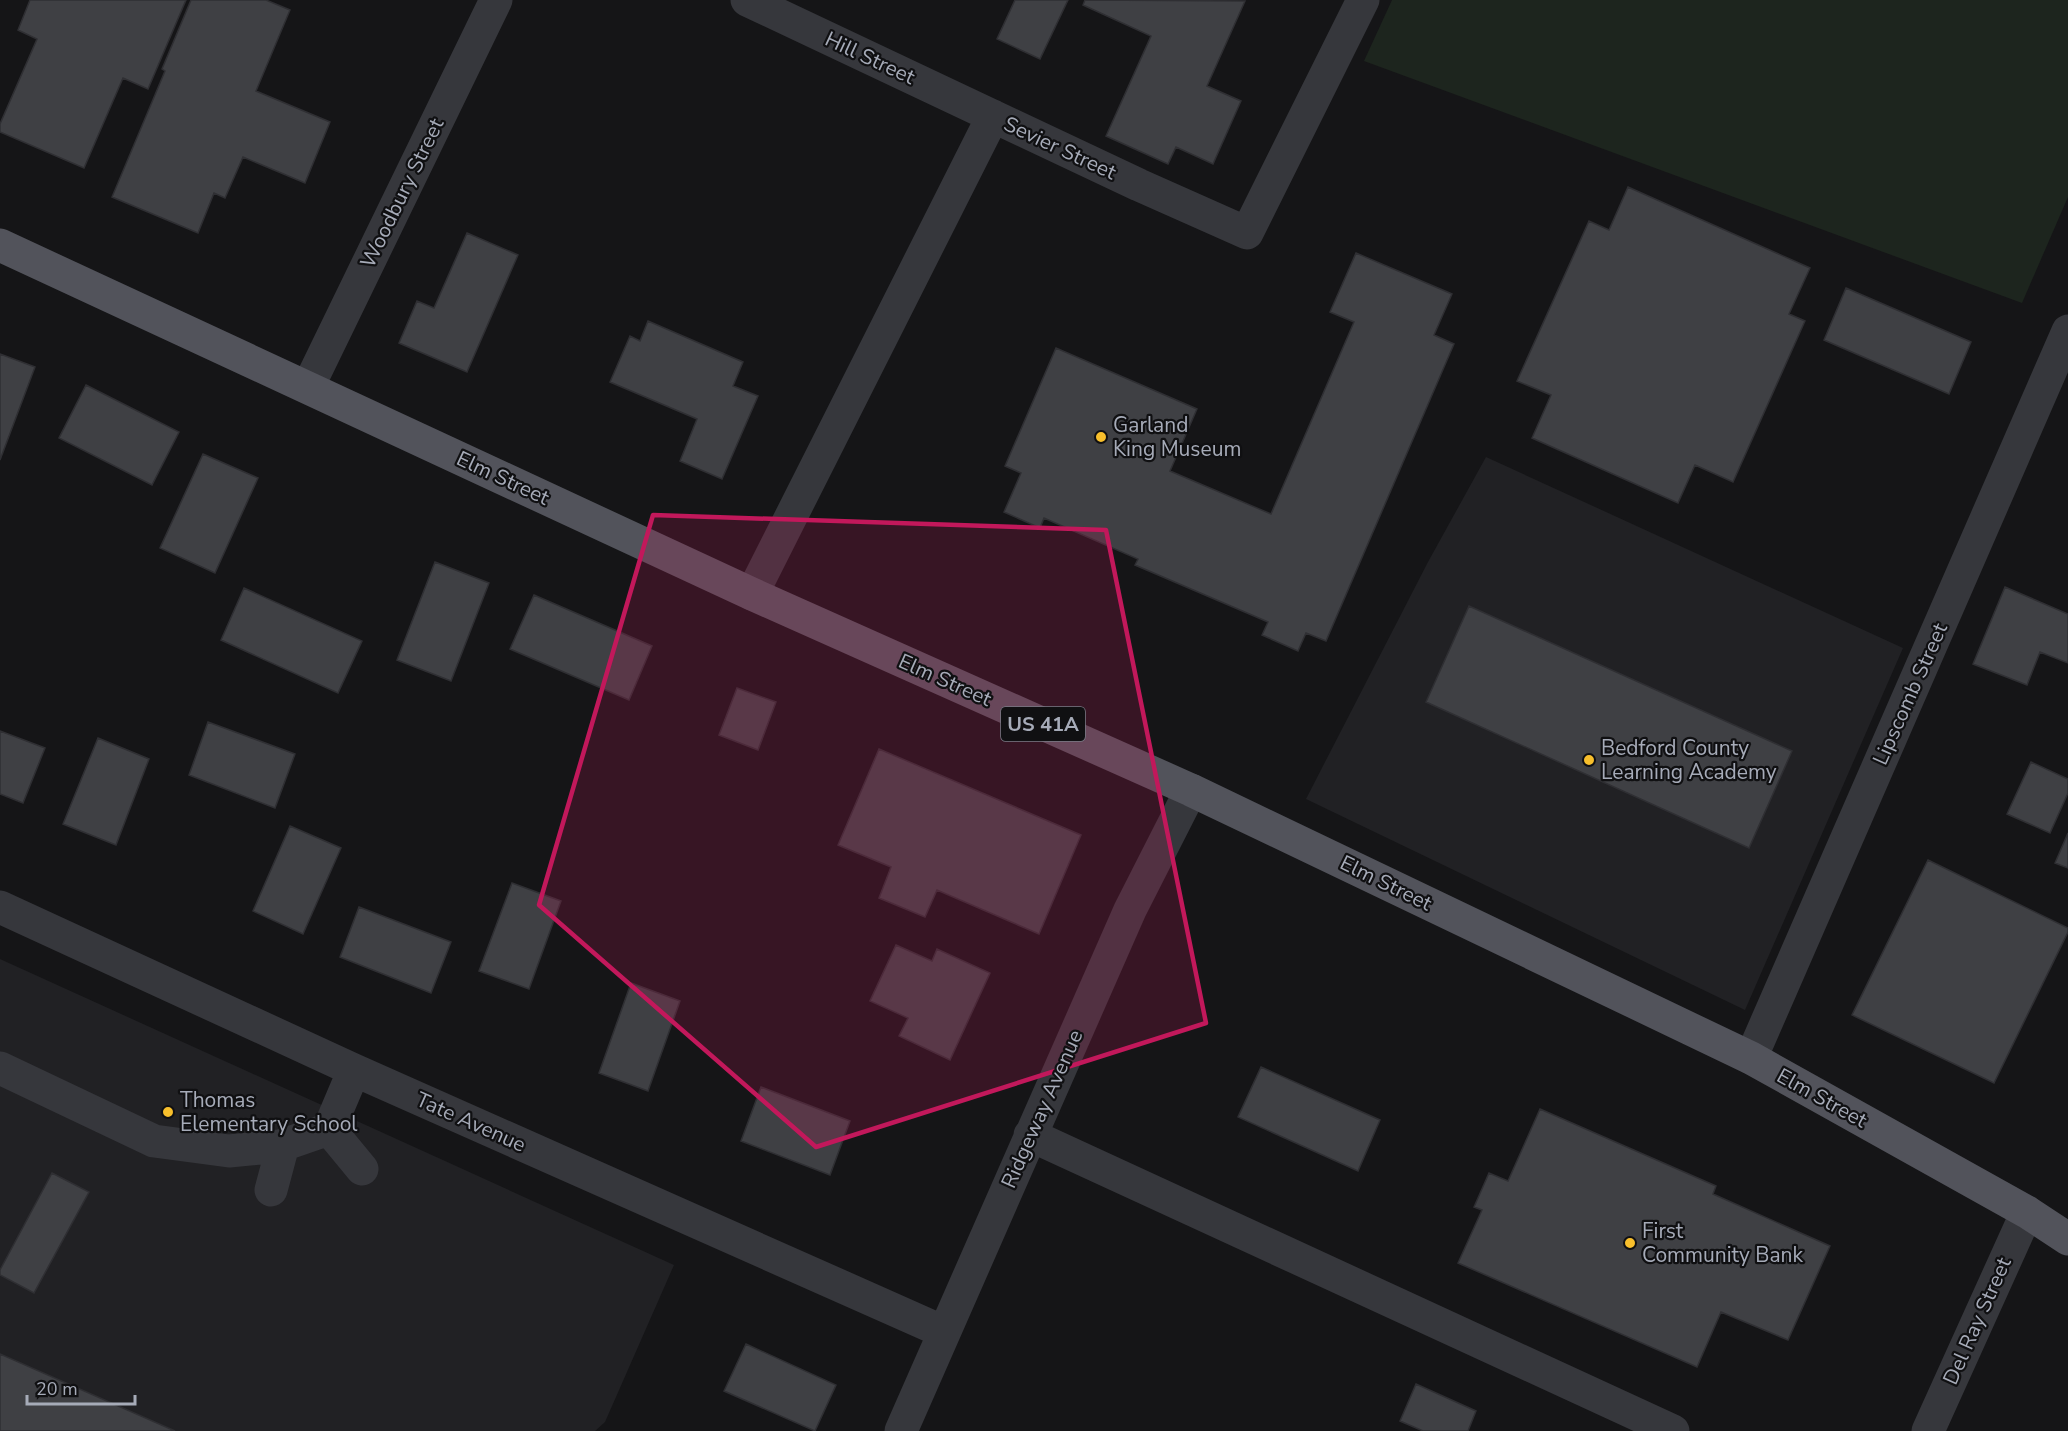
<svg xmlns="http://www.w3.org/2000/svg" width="2068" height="1431" font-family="'Nunito Sans',sans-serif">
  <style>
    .built { fill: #212124 }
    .green { fill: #1d251e }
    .building { fill: #3f4044; stroke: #2f2f33; stroke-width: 1.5 }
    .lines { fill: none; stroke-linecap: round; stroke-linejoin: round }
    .minor { stroke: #36373c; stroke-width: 33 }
    .major { stroke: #52535b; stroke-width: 33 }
    .marked { fill: #c2185b; fill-opacity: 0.2; stroke: #c2185b; stroke-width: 4.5; stroke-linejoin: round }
    .poi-dot { fill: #f8bf2c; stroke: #101012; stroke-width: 2 }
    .labels { text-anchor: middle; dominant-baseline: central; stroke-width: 4.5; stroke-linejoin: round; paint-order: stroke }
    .shield { fill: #101012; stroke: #797c86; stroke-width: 1.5 }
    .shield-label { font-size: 20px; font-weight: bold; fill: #a6abb8 }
    .street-label { font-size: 21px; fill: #a6abb8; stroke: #101012 }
    .poi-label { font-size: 21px; fill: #a6abb8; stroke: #101012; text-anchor: start }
  </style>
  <rect width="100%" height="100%" fill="#151517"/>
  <!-- built -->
  <path class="built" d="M 1486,457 L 1903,648 L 1745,1010 L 1306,799 L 1428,562 Z
    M 0,959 L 674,1265 L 605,1422 L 595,1431 L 0,1431 Z"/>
  <!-- green -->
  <path class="green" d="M 1392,0 L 2068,0 L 2068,197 L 2022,303 L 1364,61 Z"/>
  <!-- building -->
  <path class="building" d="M 30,0 L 186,0 L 148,89 L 123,78 L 84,168 L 0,132 L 0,124 L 37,39 L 18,30 Z
    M 191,0 L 266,0 L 290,10 L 256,91 L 330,122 L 305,183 L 243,157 L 225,198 L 214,193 L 198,233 L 112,197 L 165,71 L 162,69 Z
    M 1015,0 L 1068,0 L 1040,59 L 997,39 Z
    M 1085,0 L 1245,1 L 1207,86 L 1241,101 L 1213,164 L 1176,147 L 1168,164 L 1106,136 L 1151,36 L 1083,5 Z
    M 1628,187 L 1810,268 L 1789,314 L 1805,321 L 1733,482 L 1695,465 L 1678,503 L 1532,438 L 1551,395 L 1517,381 L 1589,221 L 1609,230 Z
    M 467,233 L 518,255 L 467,372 L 399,343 L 417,301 L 434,308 Z
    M 1356,253 L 1452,294 L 1434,335 L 1454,344 L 1326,641 L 1306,633 L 1298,651 L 1262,635 L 1268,622 L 1135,565 L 1138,559 L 1044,518 L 1040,528 L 1004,512 L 1021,473 L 1005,466 L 1056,348 L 1197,409 L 1170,471 L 1271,514 L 1354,322 L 1330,312 Z
    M 1846,288 L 1971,342 L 1949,394 L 1824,340 Z
    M 648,321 L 743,362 L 733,386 L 758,396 L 722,479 L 680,461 L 697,419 L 610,382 L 630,336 L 640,341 Z
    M 0,354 L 35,367 L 0,460 Z
    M 86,385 L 179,432 L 152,485 L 59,438 Z
    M 203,454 L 258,478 L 215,573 L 160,548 Z
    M 435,562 L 489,583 L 451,681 L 397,660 Z
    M 2005,587 L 2068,614 L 2068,663 L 2040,652 L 2027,685 L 1973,664 Z
    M 244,588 L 362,641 L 338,693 L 221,640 Z
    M 534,595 L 652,646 L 629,700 L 510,649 Z
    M 1469,606 L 1792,751 L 1749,848 L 1426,702 Z
    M 737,688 L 776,702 L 758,750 L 719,735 Z
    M 208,722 L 295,754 L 275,808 L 189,775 Z
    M 0,731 L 45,748 L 23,803 L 0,794 Z
    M 98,738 L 149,759 L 116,845 L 63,824 Z
    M 879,749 L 1081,835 L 1039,934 L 937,890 L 925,917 L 879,898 L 891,867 L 838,845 Z
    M 2031,762 L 2068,779 L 2068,793 L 2050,833 L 2007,814 Z
    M 290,826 L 341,848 L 303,934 L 253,911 Z
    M 2068,833 L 2068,868 L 2055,863 Z
    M 1928,860 L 2068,928 L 2068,932 L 1994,1083 L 1852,1015 Z
    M 512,883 L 561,901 L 529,989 L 479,971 Z
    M 359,907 L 451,942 L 431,993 L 340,957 Z
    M 896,945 L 932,961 L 937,949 L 990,973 L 950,1060 L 899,1036 L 908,1018 L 870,1001 Z
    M 631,983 L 680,1001 L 648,1091 L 599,1073 Z
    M 1261,1067 L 1380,1120 L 1358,1171 L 1238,1117 Z
    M 761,1087 L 850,1121 L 830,1175 L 741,1141 Z
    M 1540,1109 L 1716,1186 L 1713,1194 L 1830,1246 L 1788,1340 L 1721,1312 L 1697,1367 L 1458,1263 L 1482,1210 L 1474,1207 L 1489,1173 L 1508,1181 Z
    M 52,1173 L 89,1192 L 34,1293 L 0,1275 L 0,1270 Z
    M 746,1344 L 836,1385 L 815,1431 L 724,1391 Z
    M 0,1354 L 175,1431 L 0,1431 Z
    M 1416,1384 L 1476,1411 L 1468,1431 L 1423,1431 L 1400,1421 Z"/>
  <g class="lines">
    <!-- minor -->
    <path class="minor" d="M 747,0 L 1139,185 L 1247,233 L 1363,0
      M 308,387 L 496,0
      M 752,594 L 993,116
      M 0,907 L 354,1070 L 944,1332
      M 1751,1058 L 2068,331
      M 0,1068 L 154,1141 L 229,1151 L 280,1146 L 329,1129 L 354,1070
      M 329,1129 L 362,1169
      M 1030,1135 L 1673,1431
      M 271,1190 L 283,1145
      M 901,1431 L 1130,910 L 1191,790
      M 1928,1431 L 2027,1212"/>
    <!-- major -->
    <path class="major" d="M 0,245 L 752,594 L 1191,790 L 1751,1058 L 2027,1212 L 2068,1239"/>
  </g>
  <!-- marked area -->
  <path class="marked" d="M 653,515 L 1106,530 L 1206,1023 L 816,1147 L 539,905 Z"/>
  <!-- markers -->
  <g class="poi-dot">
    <circle cx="1101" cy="437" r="6"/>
    <circle cx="1589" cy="760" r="6"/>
    <circle cx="168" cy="1112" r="6"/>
    <circle cx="1630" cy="1243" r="6"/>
  </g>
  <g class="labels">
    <!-- shield labels -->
    <rect class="shield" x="1001" y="707" width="84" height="34" rx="4.5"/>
    <g class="shield-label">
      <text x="1043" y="724">US 41A</text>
    </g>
    <!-- street labels -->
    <g class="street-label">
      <text transform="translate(870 58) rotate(25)">Hill Street</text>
      <text transform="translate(1060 148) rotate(25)">Sevier Street</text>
      <text transform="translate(402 193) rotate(-64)">Woodbury Street</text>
      <text transform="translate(503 478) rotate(25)">Elm Street</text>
      <text transform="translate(945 680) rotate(24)">Elm Street</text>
      <text transform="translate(1910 694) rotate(-66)">Lipscomb Street</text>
      <text transform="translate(1386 883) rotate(26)">Elm Street</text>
      <text transform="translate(1822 1098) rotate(29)">Elm Street</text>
      <text transform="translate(1042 1109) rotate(-66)">Ridgeway Avenue</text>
      <text transform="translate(471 1122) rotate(24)">Tate Avenue</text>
      <text transform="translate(1977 1321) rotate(-66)">Del Ray Street</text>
    </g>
    <!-- poi labels -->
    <g class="poi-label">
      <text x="1113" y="425">Garland<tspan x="1113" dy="24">King Museum</tspan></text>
      <text x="1601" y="748">Bedford County<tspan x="1601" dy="24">Learning Academy</tspan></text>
      <text x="180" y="1100">Thomas<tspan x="180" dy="24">Elementary School</tspan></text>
      <text x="1642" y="1231">First<tspan x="1642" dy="24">Community Bank</tspan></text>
    </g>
  </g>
  <!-- scale -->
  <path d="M27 1395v9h108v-9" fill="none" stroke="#a6abb8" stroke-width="3"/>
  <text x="36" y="1395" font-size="18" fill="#a6abb8" stroke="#101012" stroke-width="4.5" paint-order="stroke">20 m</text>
</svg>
